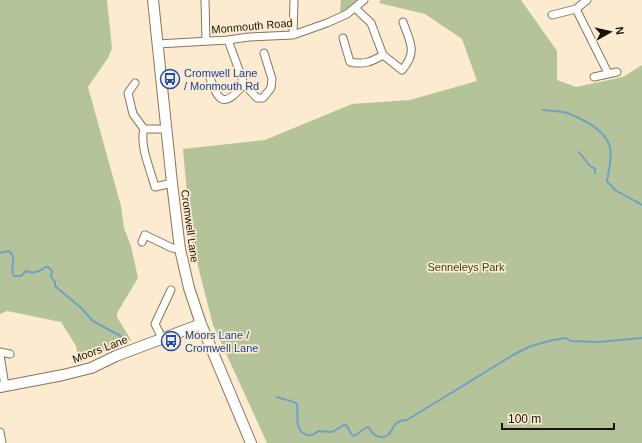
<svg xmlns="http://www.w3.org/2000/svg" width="642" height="443" font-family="Arial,sans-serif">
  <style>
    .green { fill: #b5c39a }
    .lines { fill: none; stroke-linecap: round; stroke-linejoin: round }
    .stream { stroke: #6fa2c3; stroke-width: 2 }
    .street-casing { stroke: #897557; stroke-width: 9 }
    .secondary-casing { stroke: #897557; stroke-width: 12 }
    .street { stroke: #fff; stroke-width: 7 }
    .secondary { stroke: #fff; stroke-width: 10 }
    .labels { text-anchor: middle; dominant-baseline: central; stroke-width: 3.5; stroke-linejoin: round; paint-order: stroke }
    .street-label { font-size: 11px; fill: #1c1408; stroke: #fcebd1 }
    .transit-label { font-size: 11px; fill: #164399; stroke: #fcebd1; text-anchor: start }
    .park-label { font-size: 11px; fill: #38470d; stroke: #fcebd1 }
  </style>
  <rect width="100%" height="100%" fill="#fcebd1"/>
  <!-- green -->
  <path class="green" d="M 0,0 L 107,0 L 112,48 L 108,58 L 88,87 L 121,206 L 124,228 L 131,246 L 138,278 L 117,313 L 117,317 L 131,340 L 92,356 L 79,359 L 76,346 L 61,322 L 7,311 L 0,314 Z
    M 341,0 L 357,0 L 349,7 L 340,13 Z
    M 381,0 L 521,0 L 557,51 L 557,80 L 576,87 L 623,77 L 642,65 L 642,443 L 267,443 L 213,325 L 191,239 L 183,149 L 265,140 L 352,104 L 410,100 L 477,81 L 462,39 L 425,14 L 379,3 Z"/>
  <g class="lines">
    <!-- stream -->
    <path class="stream" d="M 543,110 C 551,111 560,111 567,113 C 583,119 605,129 610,147 C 612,157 609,171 607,181 L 615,190 L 642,205
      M 579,152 L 589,165 L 595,169 L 595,173
      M 0,253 L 9,251 C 19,261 8,267 14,276 L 21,276 L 26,271 C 32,274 41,272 45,267 L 48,267 L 52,271 L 51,277 L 55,282 L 55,286 L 80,307 L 93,321 L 124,338
      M 277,397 C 284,400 292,400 297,404 C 299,415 293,430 307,435 C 312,436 315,434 318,431 L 332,432 L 344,425 L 347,426 L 351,434 L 354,436 L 367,427 L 369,428 C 373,435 380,440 388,435 C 392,432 393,425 398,422 C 400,421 404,420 407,420 L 513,355 L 531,346 L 553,340 L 566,338 L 571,341 L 598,342 L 642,338"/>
    <!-- street casing -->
    <g class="street-casing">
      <path id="street" d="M 205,0 L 206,41
        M 355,8 L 371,23 L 383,55
        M 576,9 L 608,73
        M 552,15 L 576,9 L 587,0
        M 293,35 L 294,0
        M 343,38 L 350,62 C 364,65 371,62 383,55 L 402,70 C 418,52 410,42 403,22
        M 228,40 L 244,84
        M 157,44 L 228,40 L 249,37 L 293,35 L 327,23 L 347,14 L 364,0
        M 209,75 C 218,101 223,110 244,84 L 257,98 L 263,98 L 271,88 L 272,79 L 264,53
        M 594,77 L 617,72
        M 135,83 L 128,93 L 133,114 L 144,129
        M 167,129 L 144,129 C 139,145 151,171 155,187 L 172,183
        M 142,242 L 145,235 L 172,248 L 180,249
        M 162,338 L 155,324 L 171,290
        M 0,352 L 10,354
        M 0,355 L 5,386
        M 0,432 L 2,443"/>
    </g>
    <!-- secondary casing -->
    <g class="secondary-casing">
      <path id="secondary" d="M 153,0 L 172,183 L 180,249 L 189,288 L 201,324 L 251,443
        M 0,387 L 63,375 L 91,368 L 116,356 L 201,324"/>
    </g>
    <!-- street -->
    <use href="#street" class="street"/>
    <!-- secondary -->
    <use href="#secondary" class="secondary"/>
  </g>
  <!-- icons -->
  <defs>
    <g id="bus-ring" transform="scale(1)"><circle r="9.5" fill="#fcebd1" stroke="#1a4fb4" stroke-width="1.5"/><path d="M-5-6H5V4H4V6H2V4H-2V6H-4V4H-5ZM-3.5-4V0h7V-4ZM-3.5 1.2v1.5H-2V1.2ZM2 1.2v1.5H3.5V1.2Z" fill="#1a4fb4"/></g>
  </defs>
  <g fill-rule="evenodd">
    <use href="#bus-ring" x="170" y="79"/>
    <use href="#bus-ring" x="171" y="341"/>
  </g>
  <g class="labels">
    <!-- street labels -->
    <g class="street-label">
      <text transform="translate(252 26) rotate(-5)">Monmouth Road</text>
      <text transform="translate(190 226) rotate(82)">Cromwell Lane</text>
      <text transform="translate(100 349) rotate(-21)">Moors Lane</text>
    </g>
    <!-- transit labels -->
    <g class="transit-label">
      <text x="184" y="73">Cromwell Lane<tspan x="184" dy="13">/ Monmouth Rd</tspan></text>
      <text x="185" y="335">Moors Lane /<tspan x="185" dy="13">Cromwell Lane</tspan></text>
    </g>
    <!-- park labels -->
    <g class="park-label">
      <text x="466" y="267">Senneleys Park</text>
    </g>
  </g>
  <!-- north arrow -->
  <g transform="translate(610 32) rotate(82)" stroke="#fcebd1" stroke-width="3" paint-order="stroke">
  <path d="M0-3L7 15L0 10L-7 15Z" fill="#1c1408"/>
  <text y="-6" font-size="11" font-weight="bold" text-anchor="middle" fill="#1c1408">N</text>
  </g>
  <!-- scale -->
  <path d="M502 423v6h112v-6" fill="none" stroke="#1c1408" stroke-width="2"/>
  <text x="508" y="423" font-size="12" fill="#1c1408" stroke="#fcebd1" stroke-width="3" paint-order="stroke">100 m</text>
</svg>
